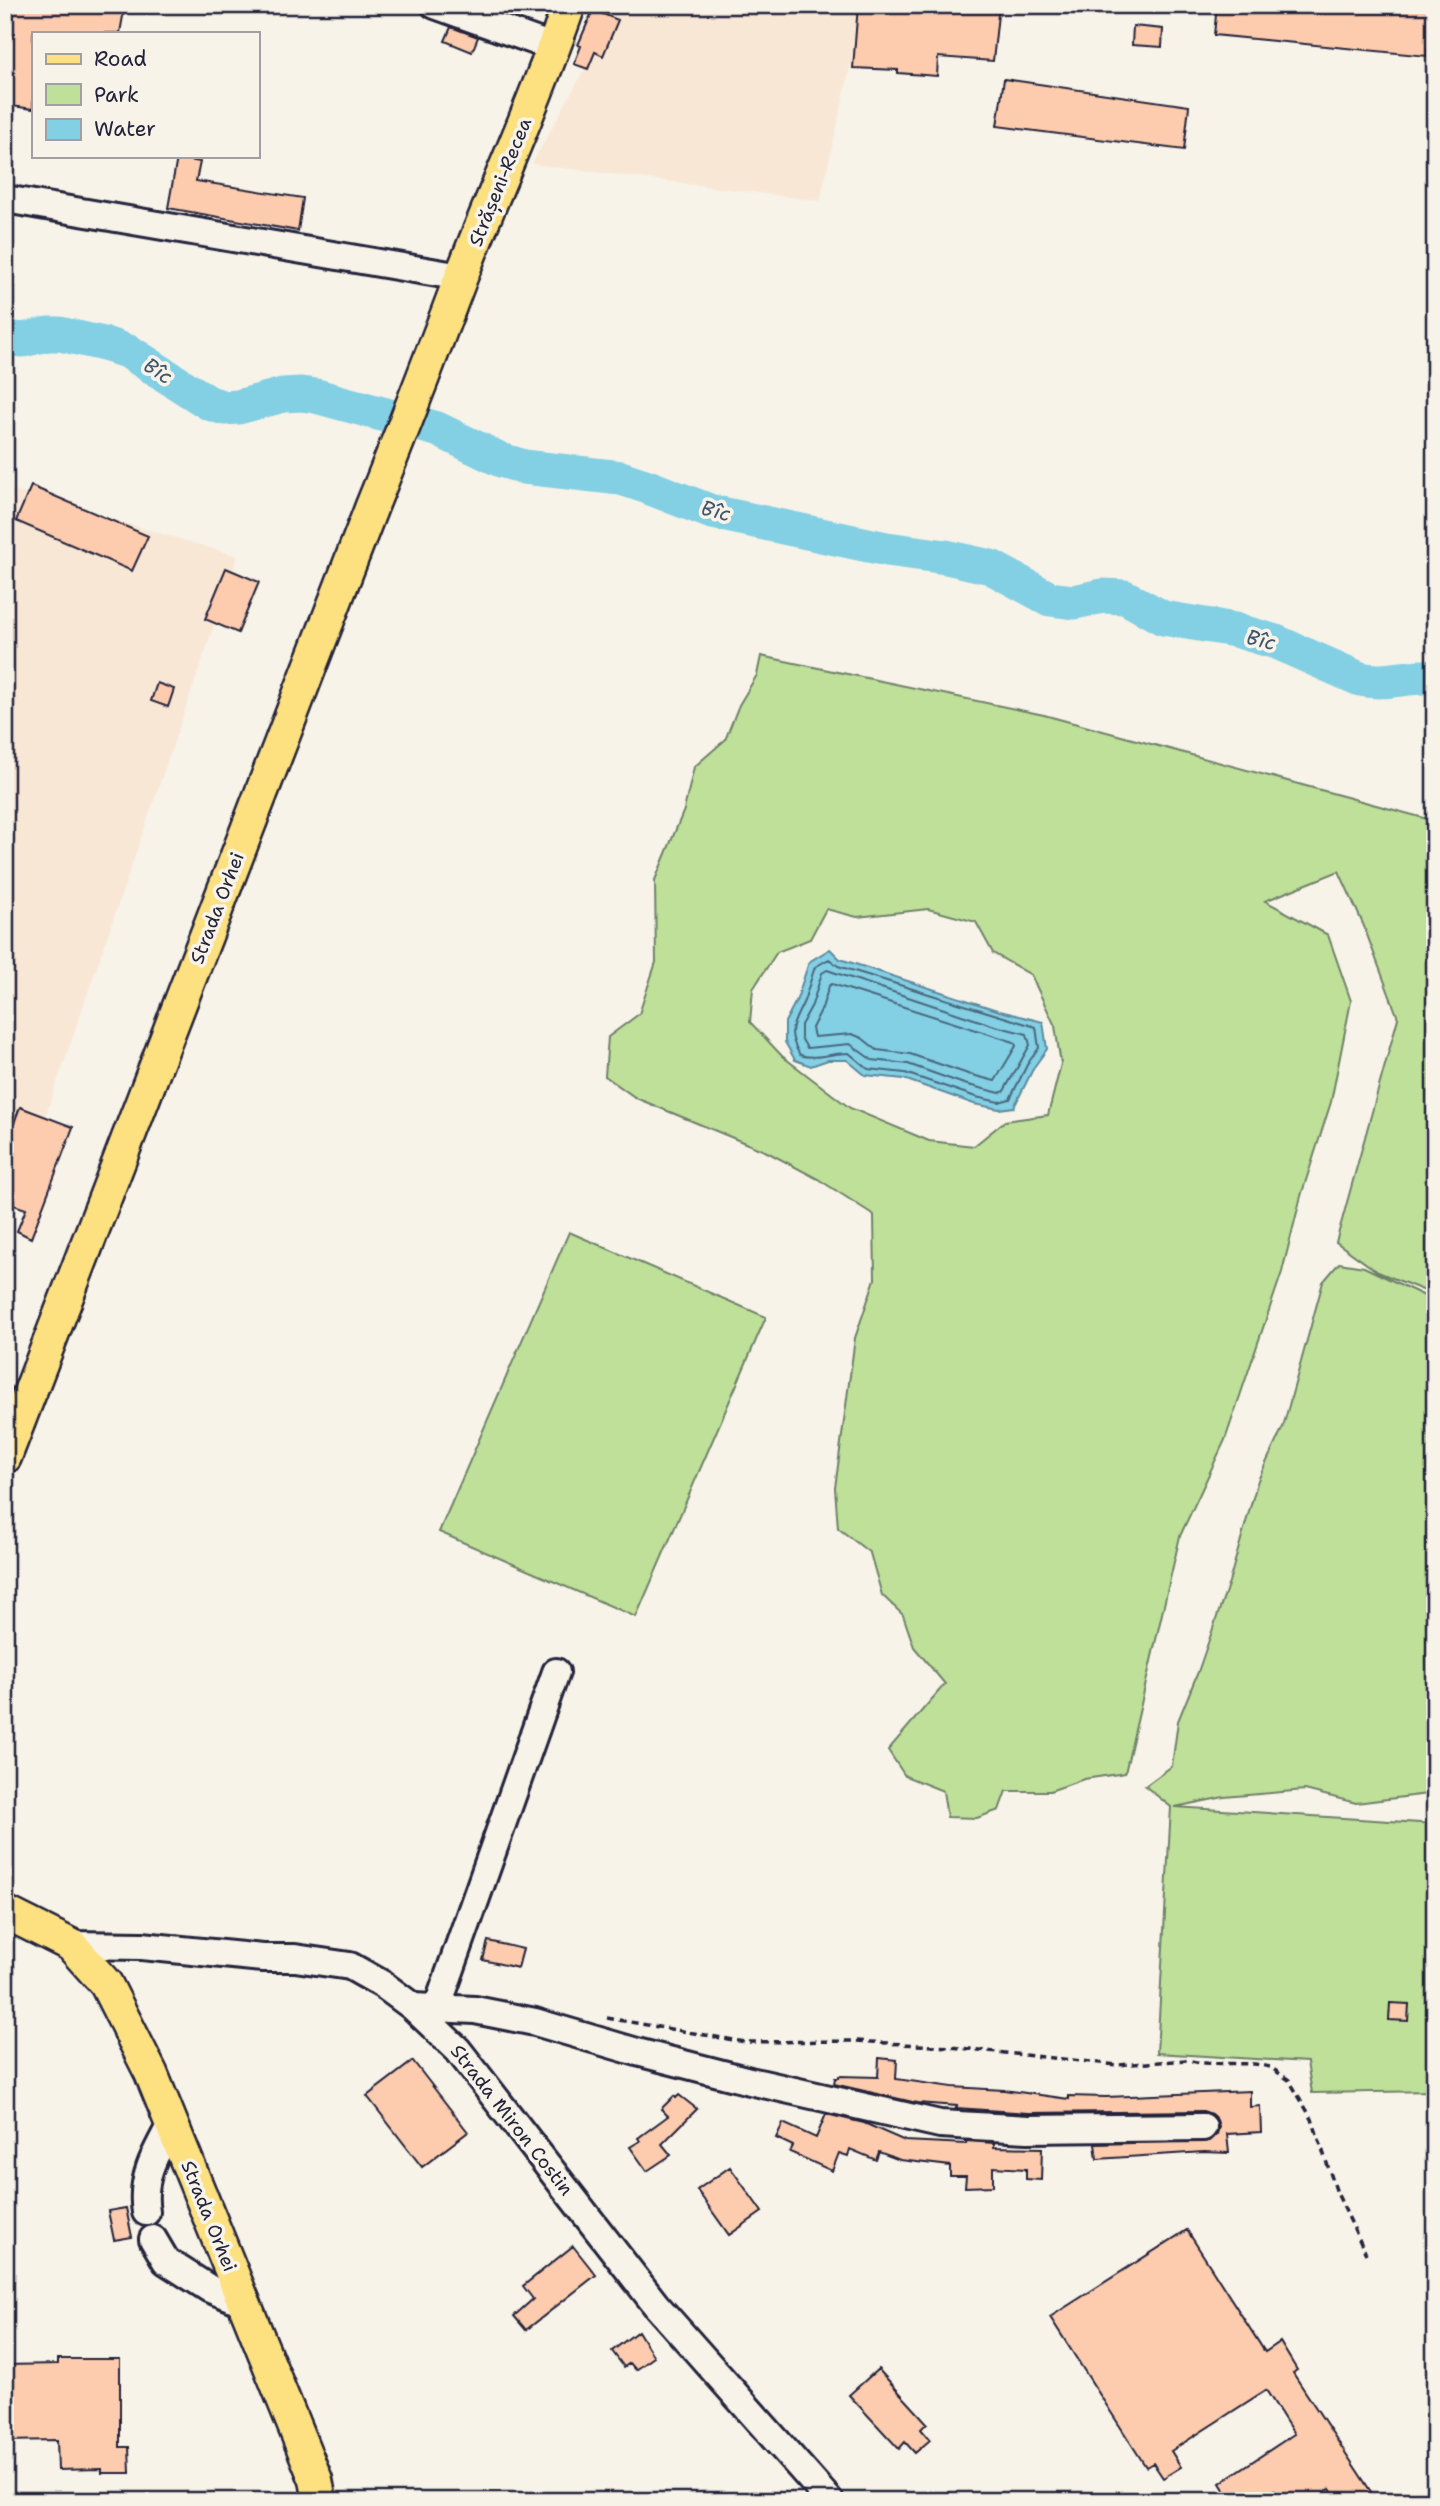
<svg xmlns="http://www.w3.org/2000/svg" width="1440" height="2506" font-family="'Shantell Sans',sans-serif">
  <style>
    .built { fill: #f9e7d6 }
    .green { fill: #bee099; stroke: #70816a; stroke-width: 2; fill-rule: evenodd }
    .water { fill: #83cfe3; stroke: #5c8aa0; stroke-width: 2 }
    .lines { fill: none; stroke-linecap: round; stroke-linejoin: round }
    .shore { stroke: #49677e; stroke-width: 2 }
    .river { stroke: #83cfe3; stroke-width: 35 }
    .building { fill: #fdcbad; stroke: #22223b; stroke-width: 2 }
    .minor-casing { stroke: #22223b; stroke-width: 32 }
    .major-casing { stroke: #22223b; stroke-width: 37 }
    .path { stroke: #22223b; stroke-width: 3.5; stroke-dasharray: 7 5; stroke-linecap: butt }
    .minor { stroke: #f7f3e8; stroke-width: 26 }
    .major { stroke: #fde080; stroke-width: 32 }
    .labels { text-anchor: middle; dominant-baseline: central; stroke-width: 7; stroke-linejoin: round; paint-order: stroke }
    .street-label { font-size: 19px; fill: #22223b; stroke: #f7f3e8 }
    .water-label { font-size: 21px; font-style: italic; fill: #3f566d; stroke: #f7f3e8 }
  </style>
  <rect width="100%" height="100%" fill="#f7f3e8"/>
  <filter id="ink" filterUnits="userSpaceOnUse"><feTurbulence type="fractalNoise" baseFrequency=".0143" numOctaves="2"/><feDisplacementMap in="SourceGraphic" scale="14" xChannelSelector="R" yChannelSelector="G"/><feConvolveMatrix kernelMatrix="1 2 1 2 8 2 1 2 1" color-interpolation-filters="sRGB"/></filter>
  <g filter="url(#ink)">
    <!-- built -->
    <path class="built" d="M 620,5 L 864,5 L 820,201 L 532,164 Z
      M 5,488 L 238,556 L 5,1234 Z"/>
    <!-- green -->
    <path class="green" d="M 761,656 L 1044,715 L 1435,821 L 1435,1295 L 1378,1272 L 1336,1242 L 1398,1018 L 1363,924 L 1339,871 L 1265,901 L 1328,935 L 1351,1001 L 1331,1102 L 1301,1196 L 1282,1272 L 1225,1440 L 1180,1536 L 1125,1773 L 1084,1779 L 1050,1791 L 1006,1791 L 999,1810 L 977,1818 L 947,1817 L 943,1791 L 905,1776 L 888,1750 L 945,1684 L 914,1647 L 903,1615 L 882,1595 L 870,1553 L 838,1528 L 835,1488 L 855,1338 L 875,1279 L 874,1215 L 818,1179 L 767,1152 L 636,1098 L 605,1076 L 608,1037 L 639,1014 L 656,962 L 655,880 L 684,810 L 694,767 L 725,740 L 739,705 L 757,675 ZM 826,909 L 857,917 L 928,909 L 976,922 L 993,953 L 1031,975 L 1055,1026 L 1061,1064 L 1048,1115 L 1005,1121 L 974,1146 L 929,1141 L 850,1108 L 782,1056 L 750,1022 L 753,989 L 777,952 L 810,939 Z
      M 569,1232 L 766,1317 L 636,1617 L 439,1532 Z
      M 1339,1263 L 1364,1267 L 1435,1301 L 1435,1793 L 1356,1803 L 1305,1790 L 1224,1797 L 1175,1807 L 1435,1824 L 1435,2091 L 1312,2093 L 1307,2062 L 1157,2053 L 1171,1807 L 1145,1786 L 1172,1766 L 1178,1721 L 1198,1672 L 1229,1582 L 1258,1480 L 1283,1427 L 1323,1282 Z"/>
    <!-- water -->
    <path class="water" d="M 830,949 L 840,959 L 1000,1011 L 1043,1022 L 1047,1049 L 1034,1067 L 1014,1107 L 999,1109 L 974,1104 L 904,1079 L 865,1075 L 847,1060 L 828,1060 L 811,1066 L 795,1060 L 785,1042 L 785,1022 L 797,999 L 809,962 Z"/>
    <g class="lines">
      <!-- shore -->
      <path class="shore" d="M 829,959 L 838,966 L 1036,1027 L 1039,1048 L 1028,1063 L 1010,1099 L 999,1102 L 976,1097 L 905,1073 L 868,1069 L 849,1053 C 832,1053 815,1060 800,1055 C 785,1030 794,1024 804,1001 C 808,990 811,978 815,967 Z
        M 827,970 L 995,1026 L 1027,1034 L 1030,1045 L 1004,1091 L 1000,1093 L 964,1084 L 908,1064 L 872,1060 L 850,1044 L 807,1048 L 801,1038 L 801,1025 L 812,1005 L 822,973 Z
        M 832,984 L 1014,1042 L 1016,1046 L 995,1081 L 968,1074 L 910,1054 L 877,1050 L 862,1038 L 852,1034 L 814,1037 L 812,1028 L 822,1008 L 829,986 Z"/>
      <!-- river -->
      <path class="river" d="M 5,338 L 23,340 L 48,334 L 60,334 L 108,345 L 129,352 L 209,403 L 225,408 L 238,407 L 283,395 L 301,394 L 316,396 L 437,429 L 501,460 L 524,467 L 621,478 L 648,487 L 712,512 L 887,549 L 946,557 L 991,567 L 1050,599 L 1074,602 L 1103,596 L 1125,597 L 1163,618 L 1235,630 L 1276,642 L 1360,679 C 1385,685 1410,675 1435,677"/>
    </g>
    <!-- building -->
    <path class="building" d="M 5,5 L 125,5 L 120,33 L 33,33 L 33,109 L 5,105 Z
      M 858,5 L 999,5 L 993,61 L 938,57 L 937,76 L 898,73 L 898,70 L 853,68 Z
      M 1217,5 L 1432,5 L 1427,56 L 1214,35 Z
      M 593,10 L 618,20 L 603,56 L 595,52 L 588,69 L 574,64 L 581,46 L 578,45 Z
      M 1133,26 L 1163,29 L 1162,47 L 1132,45 Z
      M 451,27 L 478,37 L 472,52 L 445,41 Z
      M 1004,79 L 1189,106 L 1184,150 L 997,126 Z
      M 177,158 L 200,162 L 196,181 L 303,198 L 298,231 L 168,208 Z
      M 31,486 L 148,536 L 132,571 L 16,521 Z
      M 226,568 L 259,582 L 238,633 L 205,619 Z
      M 157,683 L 174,689 L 168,707 L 151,701 Z
      M 20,1107 L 73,1127 L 31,1238 L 17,1231 L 26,1209 L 5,1202 L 5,1120 L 14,1123 Z
      M 488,1941 L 523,1949 L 518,1968 L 483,1960 Z
      M 1390,2003 L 1409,2004 L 1408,2021 L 1389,2020 Z
      M 879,2058 L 897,2060 L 896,2079 L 952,2087 L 1004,2090 L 1069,2099 L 1069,2096 L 1106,2097 L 1250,2091 L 1250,2107 L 1260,2106 L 1261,2132 L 1227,2134 L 1229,2153 L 1204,2152 L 1097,2159 L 1095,2144 L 1210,2141 L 1217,2134 L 1219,2127 L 1217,2120 L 1211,2114 L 1203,2111 L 1028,2113 L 956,2108 L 957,2106 L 917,2103 L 834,2084 L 835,2078 L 839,2078 L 839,2076 L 878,2077 Z
      M 413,2061 L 468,2132 L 422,2167 L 367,2096 Z
      M 679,2095 L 697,2109 L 662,2144 L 671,2155 L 647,2171 L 630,2147 L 640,2141 L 638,2138 L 668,2116 L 661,2109 L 674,2096 L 676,2098 Z
      M 826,2114 L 864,2123 L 905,2141 L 966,2144 L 966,2141 L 994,2143 L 994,2147 L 1042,2148 L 1041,2180 L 1026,2179 L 1026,2169 L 993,2167 L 993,2186 L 965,2187 L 966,2176 L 950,2176 L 950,2166 L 900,2160 L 879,2152 L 876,2160 L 850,2149 L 848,2156 L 839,2153 L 832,2171 L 790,2152 L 793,2146 L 776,2138 L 783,2123 L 816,2138 Z
      M 730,2167 L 762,2212 L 729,2235 L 697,2190 Z
      M 126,2208 L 132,2237 L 114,2240 L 108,2211 Z
      M 1187,2230 L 1265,2352 L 1280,2342 L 1297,2370 L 1293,2373 L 1377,2501 L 1338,2501 L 1330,2489 L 1312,2501 L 1280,2501 L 1274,2490 L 1257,2501 L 1231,2501 L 1220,2483 L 1294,2434 L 1266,2390 L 1171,2451 L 1181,2467 L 1163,2478 L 1153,2463 L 1146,2467 L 1050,2317 Z
      M 573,2246 L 596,2275 L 526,2330 L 514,2316 L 533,2299 L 523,2286 Z
      M 638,2331 L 654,2357 L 636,2370 L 630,2363 L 624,2367 L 612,2351 Z
      M 58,2359 L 120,2359 L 120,2447 L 129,2447 L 130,2473 L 102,2473 L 102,2469 L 58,2470 L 57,2440 L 5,2441 L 5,2365 L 58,2364 Z
      M 878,2369 L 927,2423 L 921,2429 L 930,2440 L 915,2453 L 905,2442 L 899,2449 L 849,2395 Z"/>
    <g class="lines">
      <!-- minor casing -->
      <g class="minor-casing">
        <path id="minor" d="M 435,5 L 555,48
          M 5,199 L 461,277
          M 71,1945 L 142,1946 L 263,1958 L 295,1958 L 350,1966 L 382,1984 L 413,2007 L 458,2050 L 656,2305 L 830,2501
          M 413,2007 L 475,2010 L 535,2022 L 637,2052 L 750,2081 L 940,2124 L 1028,2129 L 1203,2127
          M 437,2008 L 556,1672
          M 146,2212 C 140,2178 156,2152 172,2123
          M 153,2239 L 166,2261 L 210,2289 L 245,2303"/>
      </g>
      <!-- major casing -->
      <g class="major-casing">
        <path id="major" d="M 5,1457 L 372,506 C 403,430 432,354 461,277 C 496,186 537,98 569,5
          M 5,1912 L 71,1945 L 106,1984 L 151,2073 L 316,2480 L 320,2501"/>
      </g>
      <!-- path -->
      <path class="path" d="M 607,2018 L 745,2042 L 855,2041 L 950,2047 L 1118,2065 L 1187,2060 L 1200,2063 L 1255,2064 L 1270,2067 L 1289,2080 L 1312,2119 L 1337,2193 L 1366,2254"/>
      <!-- minor -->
      <use href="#minor" class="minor"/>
      <!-- major -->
      <use href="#major" class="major"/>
    </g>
  </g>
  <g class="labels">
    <!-- street labels -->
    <g class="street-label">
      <text transform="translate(500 182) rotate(-68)">Strășeni-Recea</text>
      <text transform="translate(217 908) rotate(-69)">Strada Orhei</text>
      <text transform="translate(512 2120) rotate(52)">Strada Miron Costin</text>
      <text transform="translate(209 2216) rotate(68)">Strada Orhei</text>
    </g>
    <!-- water labels -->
    <g class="water-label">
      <text transform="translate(158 371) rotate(32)">Bîc</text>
      <text transform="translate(716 511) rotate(15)">Bîc</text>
      <text transform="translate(1261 640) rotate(14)">Bîc</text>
    </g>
  </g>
  <!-- margin -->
  <rect width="1440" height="2506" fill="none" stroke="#f7f3e8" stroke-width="28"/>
  <rect x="14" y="14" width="1412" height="2478" fill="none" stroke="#22223b" stroke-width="2.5" filter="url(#ink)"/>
  <!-- legend -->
  <rect x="32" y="32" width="228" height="126" fill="#f7f3e8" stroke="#a29fa3" stroke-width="2"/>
  <rect x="46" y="54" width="35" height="10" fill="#fde080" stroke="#a29fa3" stroke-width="2"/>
  <text x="94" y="66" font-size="21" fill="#22223b">Road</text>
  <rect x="46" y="84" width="35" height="21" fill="#bee099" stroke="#a29fa3" stroke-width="2"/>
  <text x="94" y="102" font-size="21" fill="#22223b">Park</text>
  <rect x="46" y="119" width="35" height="21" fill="#83cfe3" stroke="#a29fa3" stroke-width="2"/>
  <text x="94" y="136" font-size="21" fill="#22223b">Water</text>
</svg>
